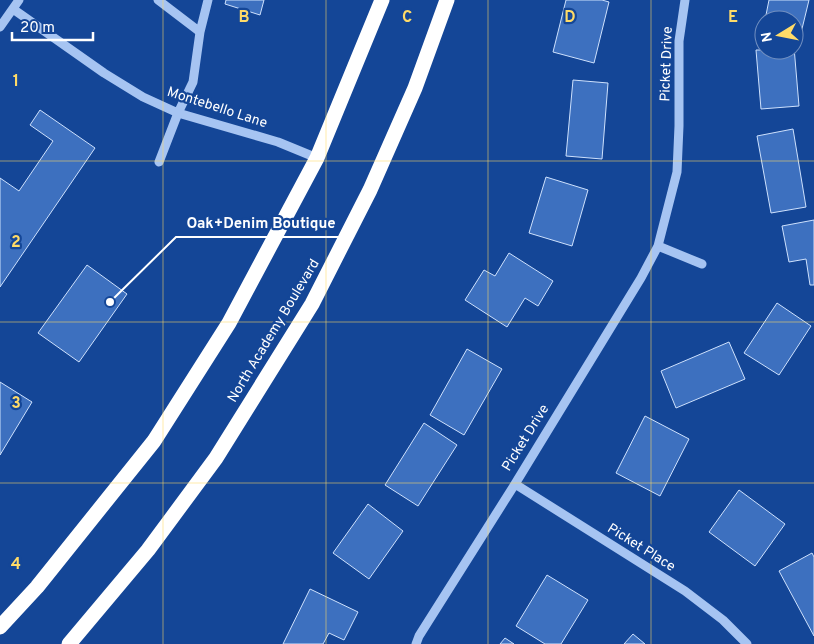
<svg xmlns="http://www.w3.org/2000/svg" width="814" height="644" font-family="Overpass,sans-serif">
  <style>
    .building { fill: #3d70bf; stroke: #cee1fd }
    .lines { fill: none; stroke-linecap: round; stroke-linejoin: round }
    .minor { stroke: #a6c4f2; stroke-width: 9 }
    .highway { stroke: #fff; stroke-width: 15 }
    .grid { fill: none; stroke: #ffdb68; stroke-width: 1; stroke-opacity: 0.55 }
    .labels { text-anchor: middle; dominant-baseline: central; stroke-width: 4.5; stroke-linejoin: round; paint-order: stroke }
    .street-label { font-size: 14px; fill: #fff; stroke: #144697 }
    .grid-label { font-size: 16px; text-anchor: middle; font-weight: bold; fill: #ffdb68; stroke: #144697; stroke-width: 4.5; stroke-linejoin: round; paint-order: stroke }
    .leader { fill: none; stroke: #fff; stroke-width: 2 }
    .callout-dot { fill: #fff; stroke: #144697; stroke-width: 2 }
    .callout-label { font-size: 15px; text-anchor: middle; font-weight: bold; fill: #fff; stroke: #144697; stroke-width: 4.5; stroke-linejoin: round; paint-order: stroke }
  </style>
  <rect width="100%" height="100%" fill="#144697"/>
  <!-- building -->
  <path class="building" d="M 226,0 L 264,0 L 260,15 L 225,4 Z
    M 566,0 L 602,0 L 609,2 L 594,63 L 553,52 Z
    M 769,0 L 809,0 L 801,33 L 794,31 L 794,20 L 765,20 Z
    M 794,47 L 799,106 L 761,109 L 756,50 L 794,50 Z
    M 573,80 L 608,83 L 602,159 L 566,156 Z
    M 40,110 L 95,148 L 0,287 L 0,178 L 19,191 L 53,141 L 30,125 Z
    M 793,129 L 806,207 L 771,213 L 757,136 Z
    M 546,177 L 588,190 L 572,246 L 529,233 Z
    M 814,220 L 814,285 L 810,285 L 806,259 L 789,262 L 782,226 Z
    M 509,253 L 553,281 L 538,306 L 525,298 L 507,327 L 465,300 L 484,270 L 495,276 Z
    M 87,265 L 127,294 L 79,362 L 38,333 Z
    M 777,303 L 811,326 L 779,375 L 744,353 Z
    M 729,342 L 745,379 L 676,408 L 661,371 Z
    M 467,349 L 502,369 L 464,435 L 430,415 Z
    M 0,382 L 32,402 L 0,455 Z
    M 645,416 L 689,439 L 660,496 L 616,473 Z
    M 424,423 L 457,445 L 418,506 L 385,485 Z
    M 739,490 L 785,524 L 755,566 L 709,532 Z
    M 368,504 L 403,531 L 369,579 L 333,553 Z
    M 812,553 L 814,557 L 814,636 L 779,571 Z
    M 547,575 L 588,600 L 561,644 L 545,644 L 516,626 Z
    M 310,589 L 358,612 L 344,640 L 329,633 L 323,644 L 283,644 Z
    M 633,634 L 645,644 L 624,644 Z
    M 505,638 L 514,644 L 500,644 Z"/>
  <g class="lines">
    <!-- minor -->
    <path class="minor" d="M 158,0 L 200,32
      M 13,9 L 104,73 L 143,97 L 178,113 L 278,142 L 317,158
      M 0,27 L 19,0
      M 159,162 L 178,113 L 193,82 L 200,32 L 208,0
      M 658,246 L 702,264
      M 515,484 L 685,591 L 723,620 L 747,644
      M 416,644 L 419,636 L 515,484 L 641,278 L 658,246 L 677,172 L 679,126 L 679,41 L 685,0"/>
    <!-- highway -->
    <path class="highway" d="M 0,627 L 37,587 L 154,441 L 229,323 L 317,158 L 382,0
      M 69,644 L 148,550 L 216,458 L 312,304 L 370,190 L 415,88 L 447,0"/>
  </g>
  <!-- grid -->
  <path class="grid" d="M 163,0 L 163,644M 326,0 L 326,644M 488,0 L 488,644M 651,0 L 651,644M 0,161 L 814,161M 0,322 L 814,322M 0,483 L 814,483"/>
  <g class="labels">
    <!-- street labels -->
    <g class="street-label">
      <text transform="translate(667 64) rotate(-88)">Picket Drive</text>
      <text transform="translate(217 108) rotate(18)">Montebello Lane</text>
      <text transform="translate(274 331) rotate(-59)">North Academy Boulevard</text>
      <text transform="translate(526 438) rotate(-58)">Picket Drive</text>
      <text transform="translate(641 548) rotate(32)">Picket Place</text>
    </g>
  </g>
  <g class="grid-label">
    <text x="244" y="22">B</text>
    <text x="407" y="22">C</text>
    <text x="570" y="22">D</text>
    <text x="733" y="22">E</text>
    <text x="16" y="86">1</text>
    <text x="16" y="247">2</text>
    <text x="16" y="408">3</text>
    <text x="16" y="569">4</text>
  </g>
  <!-- callouts -->
  <path class="leader" d="M110 302L176 237H345"/>
  <circle class="callout-dot" cx="110" cy="302" r="5"/>
  <g class="callout-label">
    <text x="261" y="228">Oak+Denim Boutique</text>
  </g>
  <!-- north arrow -->
  <g transform="translate(779 35) rotate(260)"><circle r="24" fill="#144697" stroke="#7290c1"/>
  <path d="M0-4L9 19L0 12L-9 19Z" fill="#ffdb68"/>
  <text y="-8" font-size="14" font-weight="bold" text-anchor="middle" fill="#ffffff">N</text>
  </g>
  <!-- scale -->
  <path d="M12 32v8h81v-8" fill="none" stroke="#ffffff" stroke-width="2.5"/>
  <text x="20" y="32" font-size="15" fill="#ffffff" stroke="#144697" stroke-width="4" paint-order="stroke">20 m</text>
</svg>
